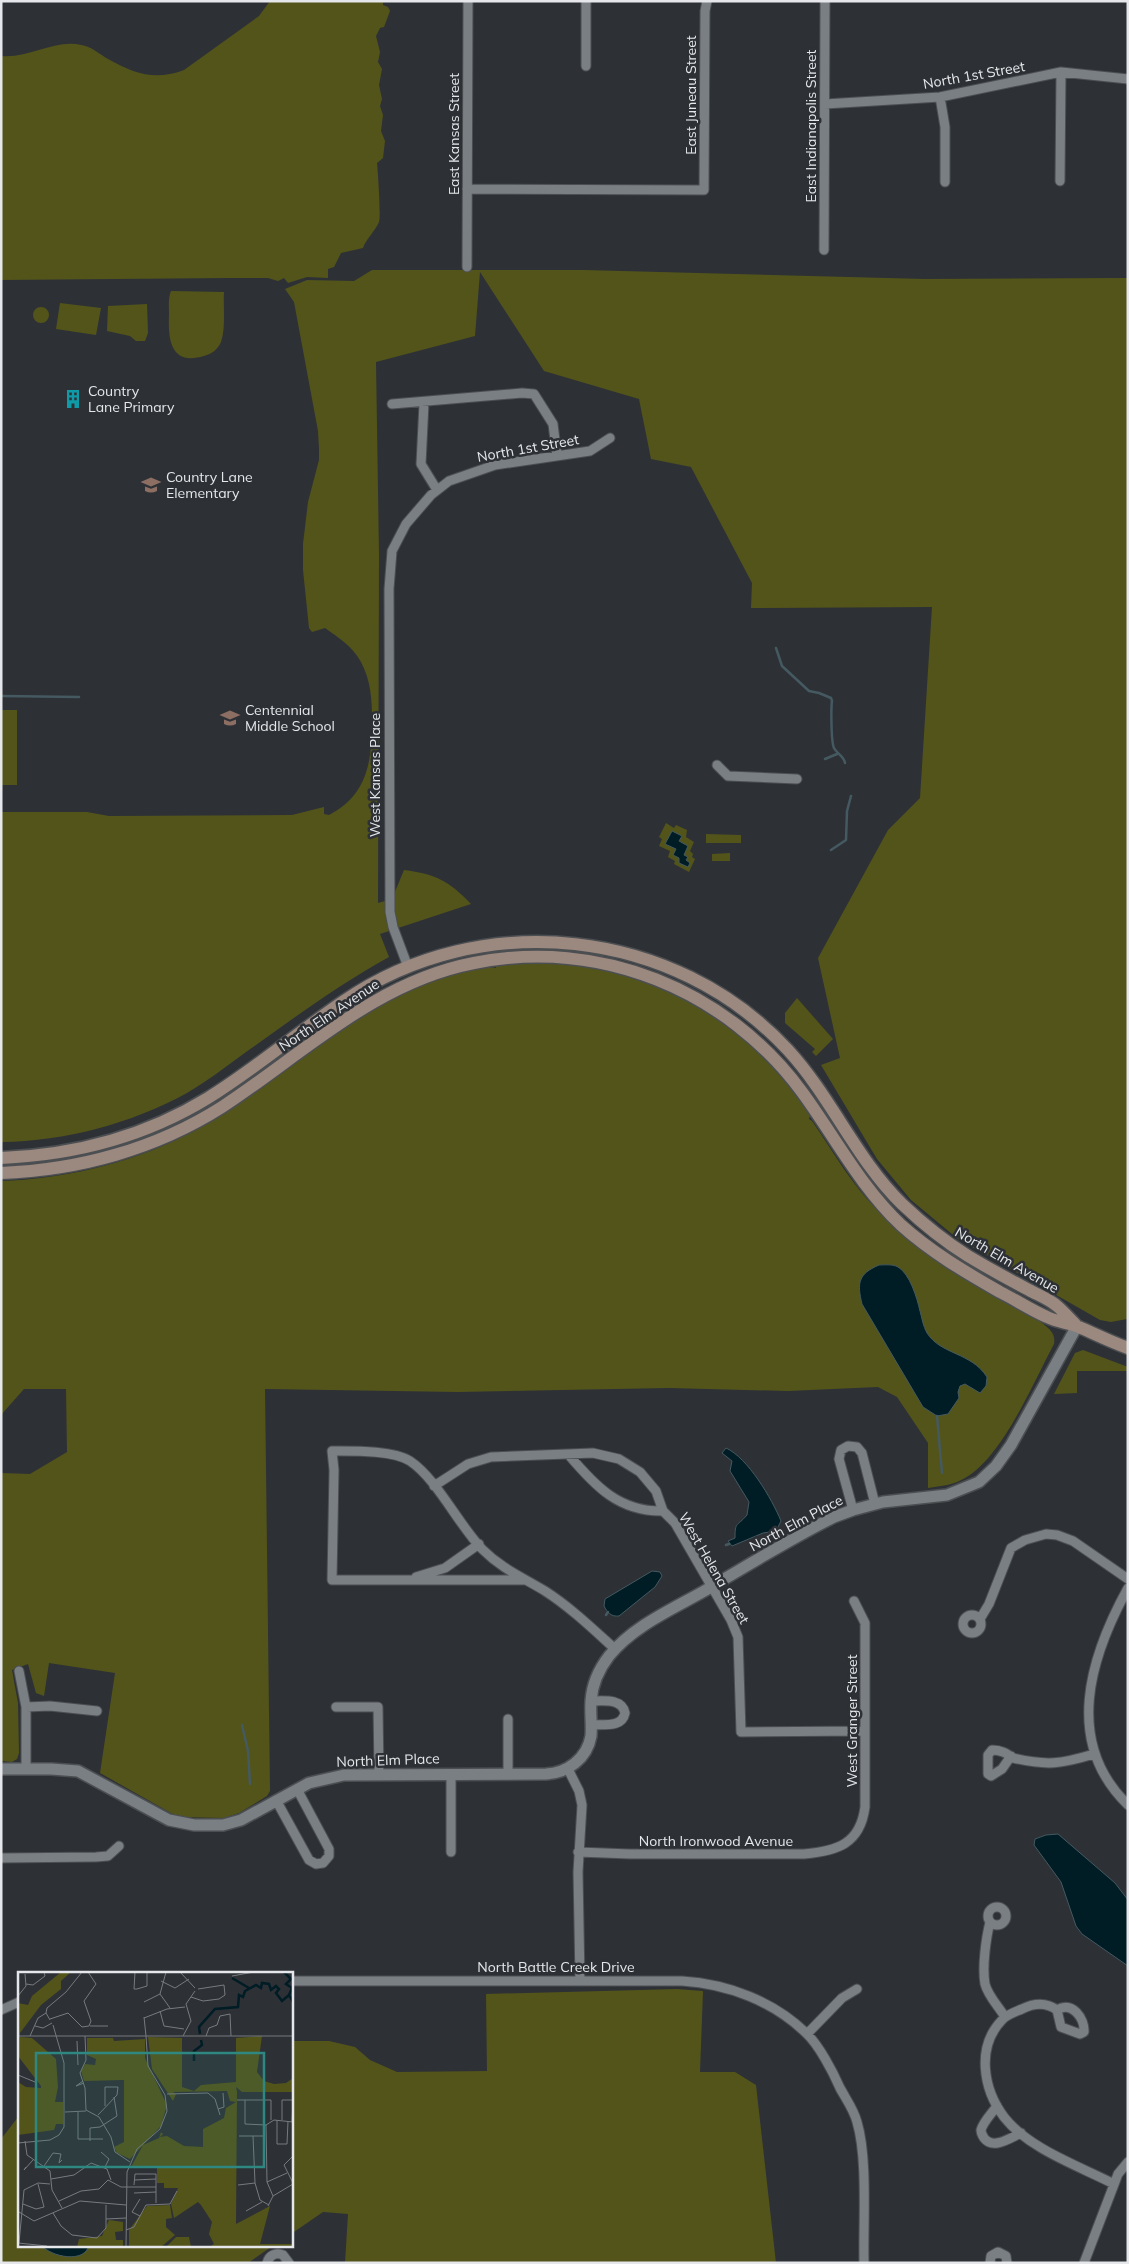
<svg xmlns="http://www.w3.org/2000/svg" width="1129" height="2264" font-family="Mulish,sans-serif">
  <style>
    .green { fill: #53541a }
    .water { fill: #001c25; stroke: #455960 }
    .lines { fill: none; stroke-linecap: round; stroke-linejoin: round }
    .stream { stroke: #455960; stroke-width: 2.5 }
    .minor-casing { stroke: #4c4f52; stroke-width: 11 }
    .tertiary-casing { stroke: #4c4f52; stroke-width: 14 }
    .secondary-casing { stroke: #4c4f52; stroke-width: 15 }
    .minor { stroke: #7a7f84; stroke-width: 9 }
    .tertiary { stroke: #7a7f84; stroke-width: 11 }
    .secondary { stroke: #9b887f; stroke-width: 12 }
    .labels { text-anchor: middle; dominant-baseline: central; stroke-width: 5; stroke-linejoin: round; paint-order: stroke }
    .street-label { font-size: 14px; fill: #e5e7ea; stroke: #2d3136 }
    .poi-label { font-size: 14px; fill: #e5e7ea; stroke: #2d3136; text-anchor: start }
    .inset-river { fill: none; stroke: #001c25; stroke-width: 2.5 }
    .inset-road { fill: none; stroke: #777a7e; stroke-width: 1 }
    .view { fill: #2f8781; fill-opacity: 0.15; stroke: #2f8781; stroke-width: 2.5 }
    .inset-edge { fill: none; stroke: #e5e7ea; stroke-width: 2.5 }
  </style>
  <rect width="100%" height="100%" fill="#2d3136"/>
  <!-- green -->
  <path class="green" d="M 270,1 L 383,1 L 383,5 L 388,7 L 390,11 L 384,27 L 380,28 L 376,36 L 380,52 L 378,62 L 382,69 L 379,85 L 382,99 L 380,106 L 383,115 L 381,131 L 385,141 L 383,158 L 377,163 C 378,172 381,217 379,222 C 375,231 365,241 363,248 L 341,253 L 334,267 L 328,269 L 328,278 L 307,277 L 288,283 L 284,278 L 278,281 L 268,278 L 230,278 L 1,280 L 1,56 C 28,59 55,39 81,45 C 91,46 99,54 108,59 C 135,74 155,81 184,70 L 259,16 Z
    M 372,270 L 584,270 L 925,279 L 1128,278 L 1127,1319 L 1111,1322 L 1100,1320 L 958,1239 L 911,1200 L 877,1159 L 821,1065 L 840,1058 L 818,958 L 888,830 L 920,798 L 932,607 L 751,608 L 752,583 L 691,467 L 651,459 L 639,399 L 544,371 L 480,272 L 475,336 L 376,362 L 379,555 L 378,903 L 392,899 L 404,870 C 436,874 449,881 471,904 L 380,934 L 389,957 C 342,983 299,1014 256,1045 C 233,1061 211,1079 187,1093 C 130,1124 66,1141 1,1142 L 1,812 L 87,812 L 109,816 L 292,815 L 324,807 L 324,814 L 329,815 C 368,795 372,760 372,721 C 372,700 371,681 361,662 C 352,646 339,638 325,628 L 312,632 L 309,628 L 303,570 L 303,544 L 308,502 L 319,460 L 319,448 L 318,431 L 294,302 L 285,289 L 307,280 L 354,281 Z
    M 171,291 L 224,292 C 223,307 226,327 221,342 C 218,349 212,354 204,356 C 170,366 168,339 169,314 C 169,307 168,298 171,291 Z
    M 60,303 L 101,308 L 96,335 L 56,329 Z
    M 147,304 L 148,333 L 145,341 L 136,341 L 130,336 L 107,331 L 108,306 Z
    M33 315a8 8 0 1 1 16 0a8 8 0 1 1-16 0Z
    M 1,710 L 17,710 L 17,785 L 1,785 Z
    M 666,823 L 674,828 L 676,825 L 687,830 L 686,837 L 694,842 L 690,851 L 693,854 L 692,857 L 695,859 L 689,872 L 674,864 L 675,861 L 668,857 L 670,851 L 659,846 L 662,839 L 659,837 Z
    M 706,834 L 741,835 L 741,843 L 706,843 Z
    M 730,853 L 730,861 L 712,861 L 712,854 Z
    M 517,963 C 639,959 743,1013 810,1116 L 809,1119 L 812,1121 C 830,1147 846,1175 867,1199 C 920,1258 974,1285 1041,1322 C 1049,1329 1056,1333 1054,1344 C 1033,1383 1003,1456 965,1478 C 954,1485 941,1486 928,1488 L 928,1443 L 897,1397 L 878,1387 L 788,1391 L 669,1388 L 458,1392 L 265,1389 L 270,1791 L 267,1796 L 239,1813 L 224,1818 L 178,1817 L 100,1773 L 115,1673 L 49,1663 L 44,1696 L 36,1693 L 28,1664 L 12,1670 L 18,1703 L 19,1753 L 17,1759 L 12,1762 L 1,1761 L 1,1473 L 30,1474 L 67,1452 L 66,1389 L 24,1389 L 1,1415 L 1,1181 C 63,1179 128,1164 184,1136 C 281,1087 355,996 463,972 C 474,969 486,965 496,968 L 496,966 Z
    M 797,998 L 833,1039 L 816,1056 L 812,1052 L 815,1049 L 785,1023 L 785,1013 Z
    M 1083,1350 L 1128,1367 L 1128,1371 L 1077,1371 L 1077,1393 L 1054,1394 L 1075,1353 Z
    M 677,1989 L 703,1991 L 700,2072 L 735,2072 L 756,2085 L 776,2263 L 345,2263 L 348,2214 L 323,2212 L 291,2234 L 291,2041 L 329,2041 L 355,2047 L 370,2060 L 397,2072 L 487,2071 L 486,1994 Z
    M 19,2116 L 19,2245 L 274,2245 L 248,2263 L 1,2263 L 1,2139 Z"/>
  <!-- water -->
  <path class="water" d="M 672,831 L 682,836 L 679,841 L 688,846 L 684,855 L 688,857 L 686,860 L 690,863 L 688,867 L 679,863 L 679,858 L 673,855 L 676,849 L 665,844 Z
    M 879,1265 C 885,1265 893,1264 898,1267 C 910,1274 917,1298 920,1311 C 922,1318 923,1326 927,1333 C 941,1355 971,1352 987,1377 L 986,1386 L 980,1393 L 965,1384 L 960,1386 L 958,1392 L 959,1398 L 948,1414 L 937,1416 L 923,1407 L 862,1304 C 857,1283 858,1274 879,1265 Z
    M 726,1448 C 748,1458 772,1499 781,1521 L 776,1531 L 763,1533 L 732,1546 L 728,1541 L 735,1538 C 735,1521 737,1527 747,1515 L 749,1502 L 730,1471 L 732,1461 L 722,1453 Z
    M 652,1571 L 660,1572 L 662,1576 L 655,1587 L 619,1616 C 611,1617 607,1612 604,1606 L 605,1599 Z
    M 1058,1834 L 1115,1883 L 1128,1900 L 1128,1966 L 1082,1934 L 1076,1926 L 1061,1882 L 1034,1845 L 1035,1839 L 1046,1835 Z
    M 41,2245 L 89,2245 C 85,2264 51,2257 41,2245 Z"/>
  <g class="lines">
    <!-- stream -->
    <path class="stream" d="M 776,648 L 782,666 L 809,691 L 819,693 L 831,698 L 832,701 C 831,707 831,742 834,748 C 837,754 844,756 845,763
      M 1,696 L 79,697
      M 825,759 L 837,754
      M 831,850 L 846,840 L 847,811 L 851,796
      M 937,1416 L 942,1473
      M 726,1545 L 729,1544
      M 606,1615 L 608,1612
      M 242,1725 L 248,1751 L 250,1784"/>
    <!-- minor casing -->
    <g class="minor-casing">
      <path id="minor" d="M 586,1 L 586,66
        M 940,97 L 945,127 L 945,182
        M 825,104 L 940,97 L 1061,72 L 1128,79
        M 1060,181 L 1061,72
        M 467,189 L 704,190 L 705,11 L 707,1
        M 824,250 L 825,1
        M 467,267 L 468,1
        M 424,403 L 421,464 L 437,490
        M 392,404 L 522,393 L 534,394 L 553,424 L 557,456
        M 717,765 L 728,776 L 797,779
        M 408,967 L 393,927 L 390,912 L 389,589 L 392,551 L 406,524 L 431,495 L 449,481 L 495,465 L 590,451 L 610,438
        M 568,1454 C 595,1486 619,1512 663,1511
        M 434,1486 L 468,1464 L 491,1457 L 593,1453 L 619,1459 L 640,1472 L 656,1491 L 663,1511 L 675,1523 L 731,1620 L 738,1637 L 741,1732 L 865,1731
        M 853,1510 L 839,1459 L 841,1450 L 848,1446 L 857,1447 L 862,1453 L 875,1504
        M 416,1577 L 445,1568 L 479,1544
        M 524,1580 L 332,1580 L 334,1470 L 332,1451 C 353,1451 393,1450 410,1461 C 437,1479 458,1524 482,1549 C 502,1569 522,1577 545,1591 C 570,1607 593,1629 615,1649
        M 1128,1588 C 1090,1657 1063,1742 1128,1805
        M963 1624a9 9 0 1 1 18 0a9 9 0 1 1-18 0Z
        M 980,1619 L 989,1604 L 1011,1548 L 1025,1540 L 1046,1534 L 1057,1535 L 1073,1541 L 1128,1579
        M 19,1671 L 26,1707 L 26,1769
        M 591,1701 C 603,1701 622,1698 625,1713 C 622,1728 604,1724 591,1725
        M 26,1707 L 50,1706 L 97,1711
        M 336,1707 L 378,1707 L 379,1774
        M 1011,1756 L 1002,1769 L 991,1776 L 988,1774 L 988,1755 L 992,1750 C 1001,1750 1006,1753 1013,1758 C 1047,1766 1061,1764 1094,1754
        M 568,1769 L 579,1791 L 582,1805 L 578,1872 L 580,1981
        M 508,1774 L 508,1719
        M 276,1800 L 309,1860 L 316,1864 L 323,1863 L 329,1856 L 329,1849 L 297,1789
        M 451,1852 L 451,1774
        M 578,1852 L 630,1854 L 804,1854 C 836,1851 860,1845 865,1807 L 865,1623 L 854,1601
        M 1,1858 L 96,1857 L 108,1856 L 119,1846
        M988 1916a9 9 0 1 1 18 0a9 9 0 1 1-18 0Z
        M 990,1922 C 986,1938 982,1967 985,1984 C 988,1996 999,2007 1005,2017
        M 291,1981 L 682,1981 C 728,1984 773,2001 806,2033 C 819,2045 833,2072 840,2088 C 846,2099 854,2110 857,2122 C 868,2159 863,2223 864,2263
        M 1,2010 L 19,2002
        M 1057,2010 C 1072,2000 1085,2019 1084,2032 L 1080,2034 L 1061,2027 L 1057,2010 C 1046,2002 1034,2003 1022,2009 C 1015,2012 1006,2015 1002,2020 C 976,2047 983,2089 1004,2117 C 1029,2149 1079,2166 1114,2184
        M 807,2034 L 842,1998 L 857,1989
        M 997,2106 C 992,2113 983,2122 981,2130 C 981,2133 982,2135 984,2138 C 993,2150 1010,2138 1021,2133
        M 267,2263 C 269,2255 276,2252 283,2255 L 289,2263
        M 990,2263 L 991,2256 L 998,2252 L 1006,2256 L 1007,2263
        M 1084,2263 L 1118,2174 L 1128,2162"/>
    </g>
    <!-- tertiary casing -->
    <g class="tertiary-casing">
      <path id="tertiary" d="M 1,1769 L 51,1769 L 78,1771 L 169,1820 L 194,1825 L 223,1825 L 241,1820 L 309,1783 L 344,1775 L 546,1774 C 567,1773 587,1759 591,1736 C 592,1724 590,1713 591,1701 C 592,1685 599,1669 609,1656 C 633,1626 673,1609 706,1590 C 748,1565 790,1539 834,1517 L 853,1510 L 883,1502 L 947,1495 L 979,1482 L 996,1466 L 1011,1445 L 1077,1326"/>
    </g>
    <!-- secondary casing -->
    <g class="secondary-casing">
      <path id="secondary" d="M 1,1158 C 74,1155 146,1136 208,1098 C 255,1069 298,1032 344,1001 C 482,907 674,927 788,1050 C 832,1098 856,1159 902,1204 C 922,1223 944,1241 968,1256 C 988,1268 1008,1279 1029,1290 C 1038,1295 1049,1299 1057,1306 C 1063,1311 1069,1318 1075,1324
        M 1,1173 C 79,1170 156,1149 222,1107 C 303,1054 375,982 474,963 C 599,938 726,989 802,1092 C 835,1137 860,1186 901,1225 C 931,1252 965,1272 1000,1292 C 1016,1300 1031,1310 1047,1317 C 1057,1322 1069,1323 1079,1327 C 1095,1334 1111,1342 1128,1348"/>
    </g>
    <!-- minor -->
    <use href="#minor" class="minor"/>
    <!-- tertiary -->
    <use href="#tertiary" class="tertiary"/>
    <!-- secondary -->
    <use href="#secondary" class="secondary"/>
  </g>
  <!-- icons -->
  <defs>
    <g id="building-bare" transform="scale(1.5)"><path d="M-4-6H4V6H1V3H-1V6H-4ZM-2.5-4.3h1.7v1.8h-1.7ZM.8-4.3h1.7v1.8H.8ZM-2.5-1h1.7V.8h-1.7ZM.8-1h1.7V.8H.8Z" fill="#0f9aa8" stroke="#2d3136" stroke-width="2.5" paint-order="stroke"/></g>
    <g id="school-bare" transform="scale(1.5)"><path d="M0-5L7-2L0 1L-7-2ZM-4 1L0 2.5L4 1V4Q0 6-4 4Z" fill="#8d6e63" stroke="#2d3136" stroke-width="2.5" paint-order="stroke"/></g>
  </defs>
  <g fill-rule="evenodd">
    <use href="#building-bare" x="73" y="399"/>
    <use href="#school-bare" x="151" y="485"/>
    <use href="#school-bare" x="230" y="718"/>
  </g>
  <g class="labels">
    <!-- street labels -->
    <g class="street-label">
      <text transform="translate(974 75) rotate(-10)">North 1st Street</text>
      <text transform="translate(691 95) rotate(-90)">East Juneau Street</text>
      <text transform="translate(811 126) rotate(-90)">East Indianapolis Street</text>
      <text transform="translate(454 134) rotate(-90)">East Kansas Street</text>
      <text transform="translate(528 448) rotate(-10)">North 1st Street</text>
      <text transform="translate(375 775) rotate(-90)">West Kansas Place</text>
      <text transform="translate(329 1015) rotate(-34)">North Elm Avenue</text>
      <text transform="translate(1007 1260) rotate(30)">North Elm Avenue</text>
      <text transform="translate(796 1523) rotate(-28)">North Elm Place</text>
      <text transform="translate(714 1568) rotate(60)">West Helena Street</text>
      <text transform="translate(852 1721) rotate(-90)">West Granger Street</text>
      <text transform="translate(388 1760) rotate(-2)">North Elm Place</text>
      <text x="716" y="1841">North Ironwood Avenue</text>
      <text x="556" y="1967">North Battle Creek Drive</text>
    </g>
    <!-- poi labels -->
    <g class="poi-label">
      <text x="88" y="391">Country<tspan x="88" dy="16">Lane Primary</tspan></text>
      <text x="166" y="477">Country Lane<tspan x="166" dy="16">Elementary</tspan></text>
      <text x="245" y="710">Centennial<tspan x="245" dy="16">Middle School</tspan></text>
    </g>
  </g>
  <!-- overview -->
  <g transform="translate(18 1972)">
    <rect width="275" height="275" fill="#2d3136"/>
    <path d="M 43,0 L 53,0 L 43,9 L 43,17 L 23,33 L 2,61 L 2,65 L 14,66 L 38,87 L 40,115 L 37,130 L 45,130 L 45,152 L 38,152 L 36,158 L 0,163 L 0,110 L 8,115 L 23,116 L 23,114 L 0,84 L 0,31 L 10,33 L 14,24 ZM 244,64 L 239,100 L 246,109 L 256,112 L 268,111 L 275,106 L 275,120 L 224,120 L 218,115 L 219,119 L 218,252 L 252,234 L 242,272 L 275,272 L 275,275 L 191,275 L 196,272 L 191,262 L 194,250 L 183,233 L 180,230 L 156,246 L 153,232 L 160,216 L 146,216 L 146,211 L 139,211 L 139,195 L 113,195 L 125,173 L 141,166 L 143,160 L 145,162 L 142,165 L 149,164 L 166,174 L 185,175 L 185,157 L 206,146 L 208,136 L 218,130 L 212,129 L 209,119 L 155,120 L 158,122 L 155,129 L 134,97 L 130,65 L 164,66 L 164,115 L 176,119 L 183,113 L 218,110 L 218,66 ZM 69,66 L 95,66 L 96,69 L 127,67 L 127,86 L 149,133 L 143,154 L 112,187 L 99,181 L 96,175 L 106,170 L 106,108 L 66,109 L 63,99 L 67,92 L 77,93 L 78,87 L 69,83 ZM 152,233 L 154,246 L 148,247 L 148,255 L 157,263 L 143,275 L 111,275 L 111,258 L 129,234 ZM 91,248 L 105,250 L 105,259 L 97,260 L 98,268 L 105,268 L 105,275 L 59,275 L 61,267 L 84,264 ZM 158,265 L 171,265 L 173,275 L 148,275 Z" fill="#53541a"/>
    <path class="inset-river" d="M 266,0 L 273,7 L 268,12 L 274,16 L 271,23 L 275,30M 214,6 L 231,16M 182,62 L 181,55 L 197,37 L 220,35 L 221,23 L 225,25 L 227,19 L 238,13 L 243,16 L 244,11 L 251,12 L 253,18 L 258,14 L 261,17 L 258,21 L 264,29 L 271,23M 176,89 L 176,79 L 184,73 L 183,68"/>
    <path class="inset-road" d="M 117,0 L 116,17 L 119,17 L 129,14 L 129,0M 148,0 L 142,22 L 152,36M 162,0 L 177,16M 214,4 L 236,0M 143,9 L 157,16 L 171,7M 8,12 L 15,13 L 27,4 L 26,0M 180,17 L 206,13M 0,24 L 8,14 L 7,2M 173,25 L 185,29 L 201,27 L 207,23 L 206,13M 126,30 L 142,22M 142,39 L 146,54 L 166,57M 126,45 L 128,64M 126,46 L 149,37 L 167,35M 32,47 L 50,41 L 64,55 L 71,54 L 73,49 L 66,29 L 78,12 L 70,0M 32,48 L 28,41 L 29,36 L 48,20 L 64,0M 199,53 L 202,44 L 212,42 L 213,64M 17,54 L 25,56 L 34,51M 72,54 L 90,54M 0,64 L 275,64M 12,64 L 20,46 L 28,41M 67,64 L 68,88 L 62,101 L 67,116 L 68,138 L 81,145 L 93,165 L 97,180 L 112,190M 165,64 L 173,49 L 168,32 L 177,19M 188,64 L 191,56 L 199,53M 59,69 L 60,93M 0,103 L 17,110M 65,109 L 58,114 L 66,111M 149,122 L 190,121 L 197,127 L 202,143M 219,128 L 253,128 L 253,148M 227,128 L 227,152 L 248,153 L 256,148 L 275,150M 200,137 L 206,135 L 205,121M 47,140 L 68,139M 60,140 L 60,167 L 85,167M 80,143 L 99,123 L 100,115 L 87,115 L 87,134M 259,148 L 259,172 L 269,172 L 270,149M 264,148 L 264,128 L 275,128M 274,150 L 275,128M 248,153 L 249,210 L 255,224M 221,164 L 247,164M 235,164 L 237,211 L 242,228 L 251,233M 7,169 L 9,183 L 32,199 L 34,218 L 44,236M 72,169 L 72,156 L 82,155 L 99,144 L 96,125M 0,171 L 32,168 L 41,163 L 46,155 L 46,91 L 35,53M 83,180 L 91,187 L 87,195M 275,184 L 266,193 L 275,211M 26,194 L 35,181 L 43,182 L 41,191 L 44,188M 8,195 L 6,198 L 15,188M 33,207 L 56,203 L 73,191 L 89,197 L 93,208M 116,208 L 138,207M 249,210 L 269,201M 116,213 L 117,202 L 138,202 L 138,231M 220,213 L 237,211M 116,221 L 138,220M 41,229 L 63,219 L 81,217 L 90,208 L 103,215 L 138,215M 5,232 L 18,237 L 26,235 L 20,212M 250,234 L 255,224 L 275,212M 228,239 L 244,230M 1,240 L 16,249 L 62,229 L 108,233M 35,241 L 43,254 L 54,263 L 79,266 L 88,256 L 88,233M 122,244 L 114,240 L 122,227M 88,247 L 108,246M 108,258 L 116,255 L 128,233 L 152,232 L 159,219M 0,271 L 29,274M 1,271 L 6,218 L 20,211 L 32,212M 108,275 L 109,200 L 119,177 L 142,157 L 149,139 L 147,123 L 130,94 L 128,64"/>
    <path class="view" d="M 18,81 L 246,81 L 246,195 L 18,195 Z"/>
    <rect width="275" height="275" class="inset-edge"/>
  </g>
  <!-- border -->
  <rect width="1129" height="2264" fill="none" stroke="#e5e7ea" stroke-width="5"/>
</svg>
